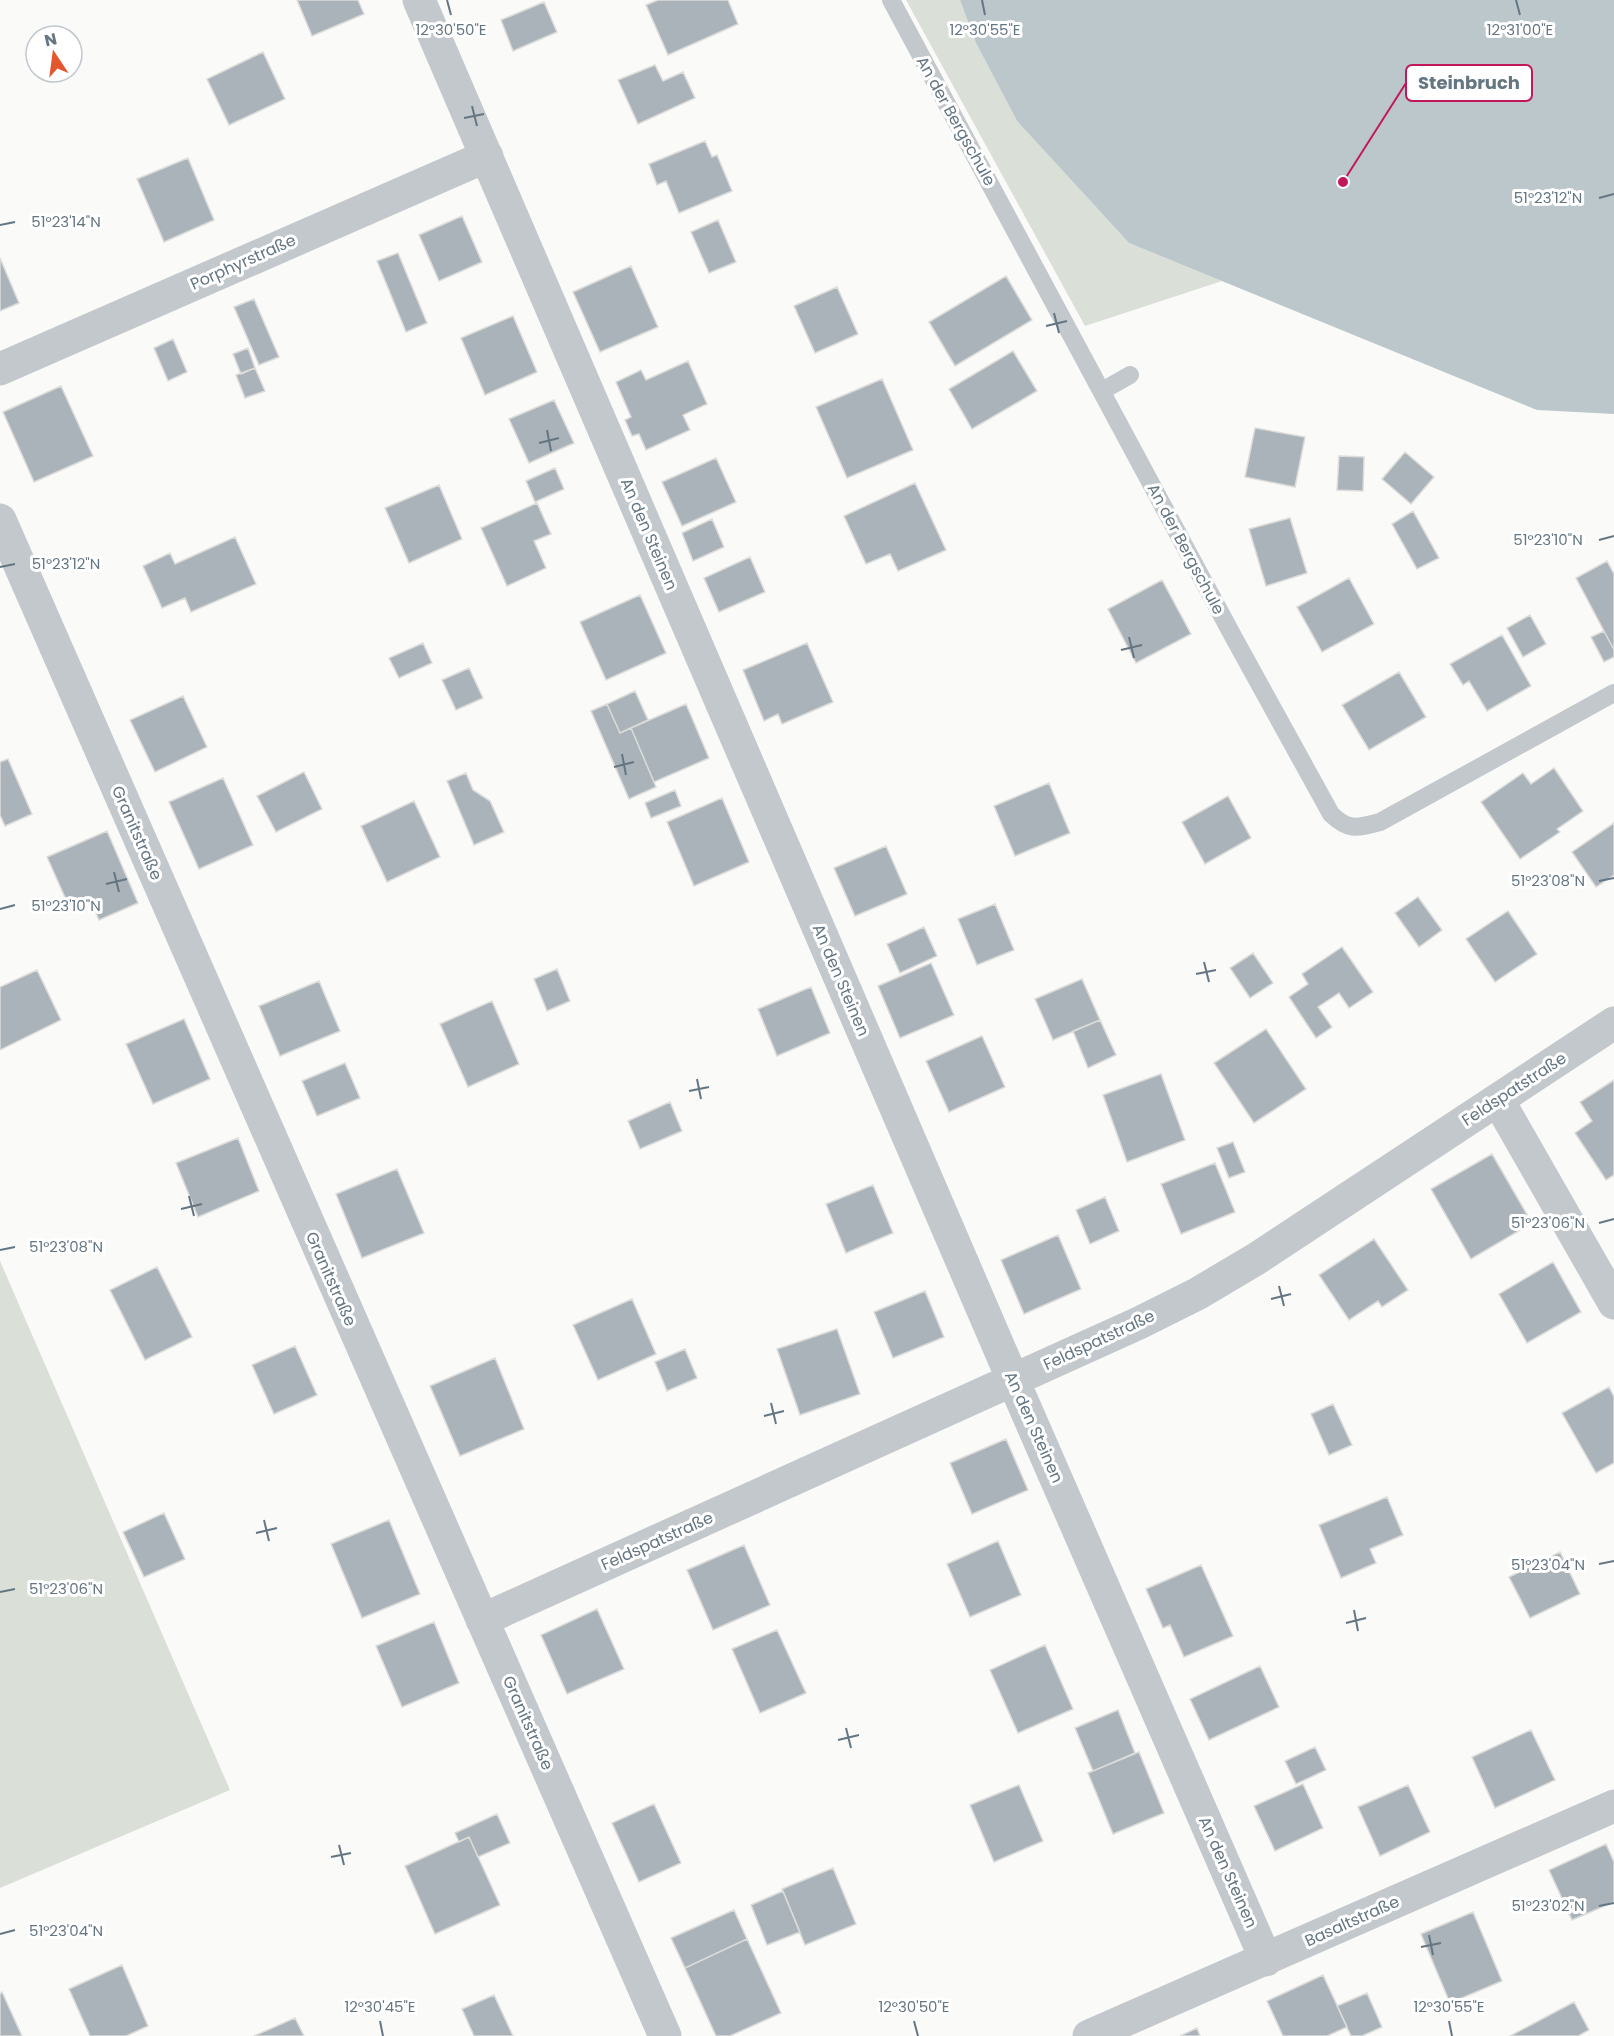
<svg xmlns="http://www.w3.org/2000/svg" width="1614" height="2036" font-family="Poppins,sans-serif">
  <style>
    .green { fill: #dadfd7 }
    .water { fill: #bbc7cb }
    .building { fill: #aab3b9; stroke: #dcdcda; stroke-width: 1.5 }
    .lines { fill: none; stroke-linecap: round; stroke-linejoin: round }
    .service { stroke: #c3c8cc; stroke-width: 18 }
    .minor { stroke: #c3c8cc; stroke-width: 33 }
    .ticks { fill: none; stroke: #657683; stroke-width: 2 }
    .labels { text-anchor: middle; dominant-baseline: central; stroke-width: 6; stroke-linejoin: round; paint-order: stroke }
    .street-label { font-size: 16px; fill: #657683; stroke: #fff }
    .ticks-label { font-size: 15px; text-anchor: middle; fill: #657683; stroke: #fff; stroke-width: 6; stroke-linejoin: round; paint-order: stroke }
    .leader { fill: none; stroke: #c2185b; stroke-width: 2 }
    .callout-dot { fill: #c2185b; stroke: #fff; stroke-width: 2 }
    .callout { fill: #fff; stroke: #c2185b; stroke-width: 2 }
    .callout-label { font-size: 18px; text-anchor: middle; font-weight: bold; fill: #657683 }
  </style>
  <rect width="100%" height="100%" fill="#fafaf8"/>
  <!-- green -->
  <path class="green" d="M 906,0 L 960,0 L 976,43 L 1017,121 L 1129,243 L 1222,281 L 1085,326 Z
    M 0,1261 L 230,1790 L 0,1888 Z"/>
  <!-- water -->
  <path class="water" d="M 960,0 L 1614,0 L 1614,414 L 1537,410 L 1129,243 L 1017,121 L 976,43 Z"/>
  <!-- building -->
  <path class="building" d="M 297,0 L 358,0 L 364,14 L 312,36 Z
    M 658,0 L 728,0 L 738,24 L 668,55 L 646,5 Z
    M 544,2 L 557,32 L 513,51 L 501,20 Z
    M 263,52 L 285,99 L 229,125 L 207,79 Z
    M 655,65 L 663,81 L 683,72 L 695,98 L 638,124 L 618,80 Z
    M 705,141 L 712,157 L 717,155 L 732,191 L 679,213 L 666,181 L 657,185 L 649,164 Z
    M 188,158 L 214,220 L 164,242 L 137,179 Z
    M 462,216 L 482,262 L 439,281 L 419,235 Z
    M 718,220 L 736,262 L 709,273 L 691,232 Z
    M 398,253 L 427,323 L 406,332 L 377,261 Z
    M 0,258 L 19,303 L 0,311 Z
    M 631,266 L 658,327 L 600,352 L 573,292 Z
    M 1006,276 L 1032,320 L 955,366 L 929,322 Z
    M 837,287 L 858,334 L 815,353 L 794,306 Z
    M 254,299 L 279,357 L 259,365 L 234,307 Z
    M 513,316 L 537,372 L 485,395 L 461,338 Z
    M 173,339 L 187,372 L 168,381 L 154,348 Z
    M 248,348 L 255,368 L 241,374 L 233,354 Z
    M 1013,351 L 1037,391 L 972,429 L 949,389 Z
    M 688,361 L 707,404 L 683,415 L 690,430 L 646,450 L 639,434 L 632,436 L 625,420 L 631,417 L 616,382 L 641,370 L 646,380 Z
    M 255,368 L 265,391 L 245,398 L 236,375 Z
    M 882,379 L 913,450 L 847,478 L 816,407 Z
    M 61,386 L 93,456 L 34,482 L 3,412 Z
    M 554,400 L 574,443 L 529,463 L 509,419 Z
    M 1255,428 L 1305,437 L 1295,487 L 1245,477 Z
    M 1405,452 L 1434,477 L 1411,504 L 1382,479 Z
    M 1339,456 L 1364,457 L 1363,491 L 1337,490 Z
    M 716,458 L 736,502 L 682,526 L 662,482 Z
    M 555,468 L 564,489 L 535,502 L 526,481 Z
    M 915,483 L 946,550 L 898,571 L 890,554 L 866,564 L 844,516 Z
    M 439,485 L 462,539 L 409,563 L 385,508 Z
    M 537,503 L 551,534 L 534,541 L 546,568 L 507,586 L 481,528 Z
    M 1413,511 L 1439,558 L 1417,569 L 1392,524 Z
    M 1290,518 L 1307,573 L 1266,586 L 1249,529 Z
    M 712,519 L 724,547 L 693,561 L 682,533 Z
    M 235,537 L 256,584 L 191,612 L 185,598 L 162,608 L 143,566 L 170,553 L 175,564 Z
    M 750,557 L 765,592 L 719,612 L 704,578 Z
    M 1607,561 L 1614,574 L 1614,650 L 1576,578 Z
    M 1349,578 L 1374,624 L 1322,652 L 1297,607 Z
    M 1162,580 L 1191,634 L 1136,663 L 1108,609 Z
    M 640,595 L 666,653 L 606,680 L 580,622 Z
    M 1530,615 L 1546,644 L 1523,657 L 1507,628 Z
    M 1604,631 L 1614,650 L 1614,657 L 1604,662 L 1591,637 Z
    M 1502,635 L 1531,686 L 1487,711 L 1469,681 L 1463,685 L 1450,664 Z
    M 423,643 L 432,663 L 399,678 L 389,658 Z
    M 807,643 L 833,702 L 782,724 L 778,714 L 764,721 L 743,670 Z
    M 469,668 L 483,698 L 456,710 L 442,680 Z
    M 1399,672 L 1426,717 L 1369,750 L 1342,705 Z
    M 635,691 L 648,720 L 620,733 L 607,704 Z
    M 183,696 L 207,747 L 155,772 L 130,720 Z
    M 607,704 L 620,733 L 631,728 L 656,787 L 629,799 L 591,711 Z
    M 686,704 L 709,758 L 654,782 L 631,728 Z
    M 8,759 L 32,814 L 5,826 L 0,815 L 0,762 Z
    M 1554,768 L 1583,811 L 1557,829 L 1560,832 L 1520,859 L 1481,802 L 1523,773 L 1531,784 Z
    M 304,772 L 322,809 L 276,832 L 257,796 Z
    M 466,773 L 473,790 L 490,801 L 504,832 L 474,845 L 447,781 Z
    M 223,778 L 253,845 L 199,869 L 169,802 Z
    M 1049,783 L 1070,833 L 1015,856 L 994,806 Z
    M 675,790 L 681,806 L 651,818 L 645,803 Z
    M 1228,796 L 1251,838 L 1205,864 L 1182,822 Z
    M 722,798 L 749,862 L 694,886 L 667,822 Z
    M 414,801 L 440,857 L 387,882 L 361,826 Z
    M 1614,823 L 1614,875 L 1596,887 L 1572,852 Z
    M 107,831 L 138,903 L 99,920 L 92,904 L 72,913 L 47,857 Z
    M 886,846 L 907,894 L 855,916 L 834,868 Z
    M 1418,897 L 1442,930 L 1419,947 L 1395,913 Z
    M 995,904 L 1014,950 L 977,965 L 958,919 Z
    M 1508,911 L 1537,954 L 1495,982 L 1466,939 Z
    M 924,927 L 937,956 L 900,973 L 887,944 Z
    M 1342,947 L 1373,992 L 1349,1008 L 1339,993 L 1318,1007 L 1332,1027 L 1316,1038 L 1289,997 L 1308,984 L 1302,974 Z
    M 1253,953 L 1273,983 L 1250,998 L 1230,968 Z
    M 931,963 L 954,1015 L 900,1038 L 878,986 Z
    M 557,969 L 570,1001 L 547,1011 L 534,979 Z
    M 37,970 L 61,1020 L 0,1050 L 0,987 Z
    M 1082,979 L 1100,1020 L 1053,1040 L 1035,999 Z
    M 319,981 L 340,1031 L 280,1056 L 259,1006 Z
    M 811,987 L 830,1033 L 777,1056 L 758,1009 Z
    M 492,1001 L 519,1064 L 468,1087 L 440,1024 Z
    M 184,1019 L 210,1079 L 153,1104 L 126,1044 Z
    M 1100,1020 L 1116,1055 L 1088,1068 L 1073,1031 Z
    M 1266,1029 L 1306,1089 L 1254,1123 L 1214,1063 Z
    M 982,1036 L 1005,1087 L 949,1112 L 926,1061 Z
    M 345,1063 L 360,1098 L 317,1116 L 302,1081 Z
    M 1161,1074 L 1185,1140 L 1127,1162 L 1103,1095 Z
    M 1614,1080 L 1614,1175 L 1606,1180 L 1575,1133 L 1592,1121 L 1580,1102 Z
    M 670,1102 L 682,1131 L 640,1149 L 628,1121 Z
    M 238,1138 L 259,1191 L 198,1217 L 176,1163 Z
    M 1233,1142 L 1245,1172 L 1229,1178 L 1217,1148 Z
    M 1492,1154 L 1532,1223 L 1471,1259 L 1431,1189 Z
    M 1215,1163 L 1235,1212 L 1181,1234 L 1161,1184 Z
    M 397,1169 L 424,1233 L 362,1258 L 336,1194 Z
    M 873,1185 L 893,1233 L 846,1253 L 826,1204 Z
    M 1105,1197 L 1119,1231 L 1090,1244 L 1076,1210 Z
    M 1058,1235 L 1081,1289 L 1024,1314 L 1001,1260 Z
    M 1374,1239 L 1408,1290 L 1382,1307 L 1378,1301 L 1349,1320 L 1319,1275 Z
    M 1553,1262 L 1581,1312 L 1527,1343 L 1499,1294 Z
    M 157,1267 L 192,1337 L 145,1360 L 110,1290 Z
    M 925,1291 L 944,1337 L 893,1358 L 874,1312 Z
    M 632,1299 L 656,1354 L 598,1380 L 573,1325 Z
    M 837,1329 L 860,1394 L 800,1415 L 777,1349 Z
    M 295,1346 L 317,1395 L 274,1414 L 252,1365 Z
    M 685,1349 L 697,1378 L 667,1391 L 655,1362 Z
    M 495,1358 L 524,1429 L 460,1456 L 430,1386 Z
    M 1609,1387 L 1614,1397 L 1614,1463 L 1596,1473 L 1562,1413 Z
    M 1333,1404 L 1352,1445 L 1329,1455 L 1311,1414 Z
    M 1006,1439 L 1028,1490 L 972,1514 L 950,1463 Z
    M 1387,1497 L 1403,1535 L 1370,1549 L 1376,1563 L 1341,1578 L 1319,1525 Z
    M 164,1513 L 185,1559 L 144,1577 L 123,1532 Z
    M 389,1520 L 420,1594 L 362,1618 L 331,1544 Z
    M 998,1541 L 1021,1595 L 970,1617 L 947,1564 Z
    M 744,1545 L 770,1605 L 713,1630 L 687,1570 Z
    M 1560,1552 L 1580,1594 L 1530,1618 L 1509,1577 Z
    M 1201,1565 L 1233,1636 L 1184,1657 L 1170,1625 L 1163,1628 L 1146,1589 Z
    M 597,1609 L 624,1669 L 567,1694 L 541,1635 Z
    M 434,1622 L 459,1683 L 402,1707 L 376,1646 Z
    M 777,1630 L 806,1693 L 760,1713 L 732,1649 Z
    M 1045,1645 L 1073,1709 L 1018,1733 L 990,1670 Z
    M 1260,1666 L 1279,1707 L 1209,1740 L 1190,1699 Z
    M 1118,1710 L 1135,1753 L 1093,1771 L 1075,1728 Z
    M 1531,1730 L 1555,1780 L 1495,1808 L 1472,1757 Z
    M 1315,1747 L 1326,1770 L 1296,1784 L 1285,1761 Z
    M 1139,1752 L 1164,1813 L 1113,1834 L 1088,1773 Z
    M 1303,1784 L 1323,1828 L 1275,1851 L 1254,1806 Z
    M 1019,1785 L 1043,1841 L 994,1862 L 970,1805 Z
    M 1408,1785 L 1430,1832 L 1380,1856 L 1358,1807 Z
    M 654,1804 L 681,1863 L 639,1882 L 612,1823 Z
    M 497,1814 L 510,1843 L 478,1857 L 469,1837 L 459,1842 L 455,1833 Z
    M 469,1837 L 500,1905 L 435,1934 L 405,1866 Z
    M 1606,1844 L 1614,1862 L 1614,1902 L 1572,1920 L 1549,1870 Z
    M 833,1868 L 856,1924 L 805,1945 L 782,1889 Z
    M 783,1891 L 800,1932 L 767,1945 L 751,1905 Z
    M 734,1910 L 747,1939 L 685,1968 L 671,1938 Z
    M 1473,1912 L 1502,1981 L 1450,2003 L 1421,1934 Z
    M 747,1939 L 781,2013 L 730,2036 L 716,2036 L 685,1968 Z
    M 122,1965 L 148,2026 L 126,2036 L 90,2036 L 69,1989 Z
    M 1323,1975 L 1347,2027 L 1327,2036 L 1283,2036 L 1267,2001 Z
    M 2,1992 L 22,2036 L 0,2036 L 0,1994 Z
    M 1367,1993 L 1382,2027 L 1362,2036 L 1351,2036 L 1337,2006 Z
    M 494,1995 L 513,2036 L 474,2036 L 462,2009 Z
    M 1574,2002 L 1589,2030 L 1578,2036 L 1510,2036 Z
    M 295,2018 L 304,2036 L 254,2036 Z
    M 1197,2028 L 1200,2036 L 1180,2036 Z"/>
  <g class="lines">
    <!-- service -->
    <path class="service" d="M 891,0 L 1234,638 L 1331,814 C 1348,831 1357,828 1380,822 L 1614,693
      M 1102,391 L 1130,375"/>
    <!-- minor -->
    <path class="minor" d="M 419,0 L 1013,1380 L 1266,1960
      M 0,369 L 487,156
      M 0,520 L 665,2036
      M 1498,1100 L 1614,1303
      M 482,1620 L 1139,1323 L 1197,1294 L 1256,1259 L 1614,1023
      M 1089,2036 L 1614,1806"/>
  </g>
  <!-- ticks -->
  <path class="ticks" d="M 447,0 L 451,15M 982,0 L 985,15M 1516,0 L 1520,15M 472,106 L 477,126M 464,118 L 484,114M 1599,198 L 1614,194M 0,225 L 15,222M 1054,313 L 1059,333M 1046,326 L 1067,321M 547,430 L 551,451M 539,443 L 559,438M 1599,540 L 1614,536M 0,567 L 15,564M 1129,637 L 1134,658M 1121,650 L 1142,645M 622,754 L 626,775M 614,767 L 634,762M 114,872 L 119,892M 1599,881 L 1614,878M 106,884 L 127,879M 0,909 L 15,905M 1204,962 L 1209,982M 1196,974 L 1216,970M 697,1079 L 701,1099M 689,1091 L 709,1087M 189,1196 L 194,1216M 181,1209 L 202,1204M 1599,1223 L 1614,1219M 0,1250 L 15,1247M 1279,1286 L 1284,1306M 1271,1299 L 1291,1294M 771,1403 L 776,1424M 764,1416 L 784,1411M 264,1520 L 269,1541M 256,1533 L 277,1528M 1599,1564 L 1614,1561M 0,1592 L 15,1589M 1354,1610 L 1358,1631M 1346,1623 L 1366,1618M 846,1728 L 851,1748M 838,1740 L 859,1735M 339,1845 L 344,1865M 331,1857 L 351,1853M 1599,1906 L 1614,1903M 0,1934 L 15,1930M 1429,1935 L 1433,1955M 1421,1947 L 1441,1943M 380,2021 L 383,2036M 914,2021 L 918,2036M 1449,2021 L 1452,2036"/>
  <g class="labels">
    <!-- street labels -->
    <g class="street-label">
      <text transform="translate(956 121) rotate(61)">An der Bergschule</text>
      <text transform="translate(243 262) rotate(-24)">Porphyrstraße</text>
      <text transform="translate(649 534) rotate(67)">An den Steinen</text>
      <text transform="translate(1186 549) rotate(62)">An der Bergschule</text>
      <text transform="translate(137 833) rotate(66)">Granitstraße</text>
      <text transform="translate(841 980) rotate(67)">An den Steinen</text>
      <text transform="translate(1514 1089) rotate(-33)">Feldspatstraße</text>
      <text transform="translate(331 1279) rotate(66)">Granitstraße</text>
      <text transform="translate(1099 1340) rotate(-25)">Feldspatstraße</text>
      <text transform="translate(1034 1427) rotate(66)">An den Steinen</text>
      <text transform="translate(657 1541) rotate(-24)">Feldspatstraße</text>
      <text transform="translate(528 1723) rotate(66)">Granitstraße</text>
      <text transform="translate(1228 1872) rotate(66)">An den Steinen</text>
      <text transform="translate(1352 1921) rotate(-24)">Basaltstraße</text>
    </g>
  </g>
  <g class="ticks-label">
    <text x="451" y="35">12°30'50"E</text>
    <text x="985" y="35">12°30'55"E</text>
    <text x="1520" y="35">12°31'00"E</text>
    <text x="1548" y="203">51°23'12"N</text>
    <text x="66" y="227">51°23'14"N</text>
    <text x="1548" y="545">51°23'10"N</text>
    <text x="66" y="569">51°23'12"N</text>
    <text x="1548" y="886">51°23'08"N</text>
    <text x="66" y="911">51°23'10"N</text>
    <text x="1548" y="1228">51°23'06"N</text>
    <text x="66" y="1252">51°23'08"N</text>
    <text x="1548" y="1570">51°23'04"N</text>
    <text x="66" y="1594">51°23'06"N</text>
    <text x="1548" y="1911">51°23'02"N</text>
    <text x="66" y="1936">51°23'04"N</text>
    <text x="380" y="2012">12°30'45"E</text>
    <text x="914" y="2012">12°30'50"E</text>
    <text x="1449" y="2012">12°30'55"E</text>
  </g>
  <!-- callouts -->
  <path class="leader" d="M1343 182L1406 83"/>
  <circle class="callout-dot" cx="1343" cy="182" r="6"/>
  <rect class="callout" x="1406" y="65" width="126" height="36" rx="6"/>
  <g class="callout-label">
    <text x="1469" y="89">Steinbruch</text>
  </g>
  <!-- north arrow -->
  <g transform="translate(54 54) rotate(347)"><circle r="28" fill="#ffffff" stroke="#c1c8cd" stroke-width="1.5"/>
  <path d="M0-4.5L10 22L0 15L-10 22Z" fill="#e4572e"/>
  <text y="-9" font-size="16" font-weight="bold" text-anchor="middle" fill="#657683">N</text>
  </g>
</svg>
